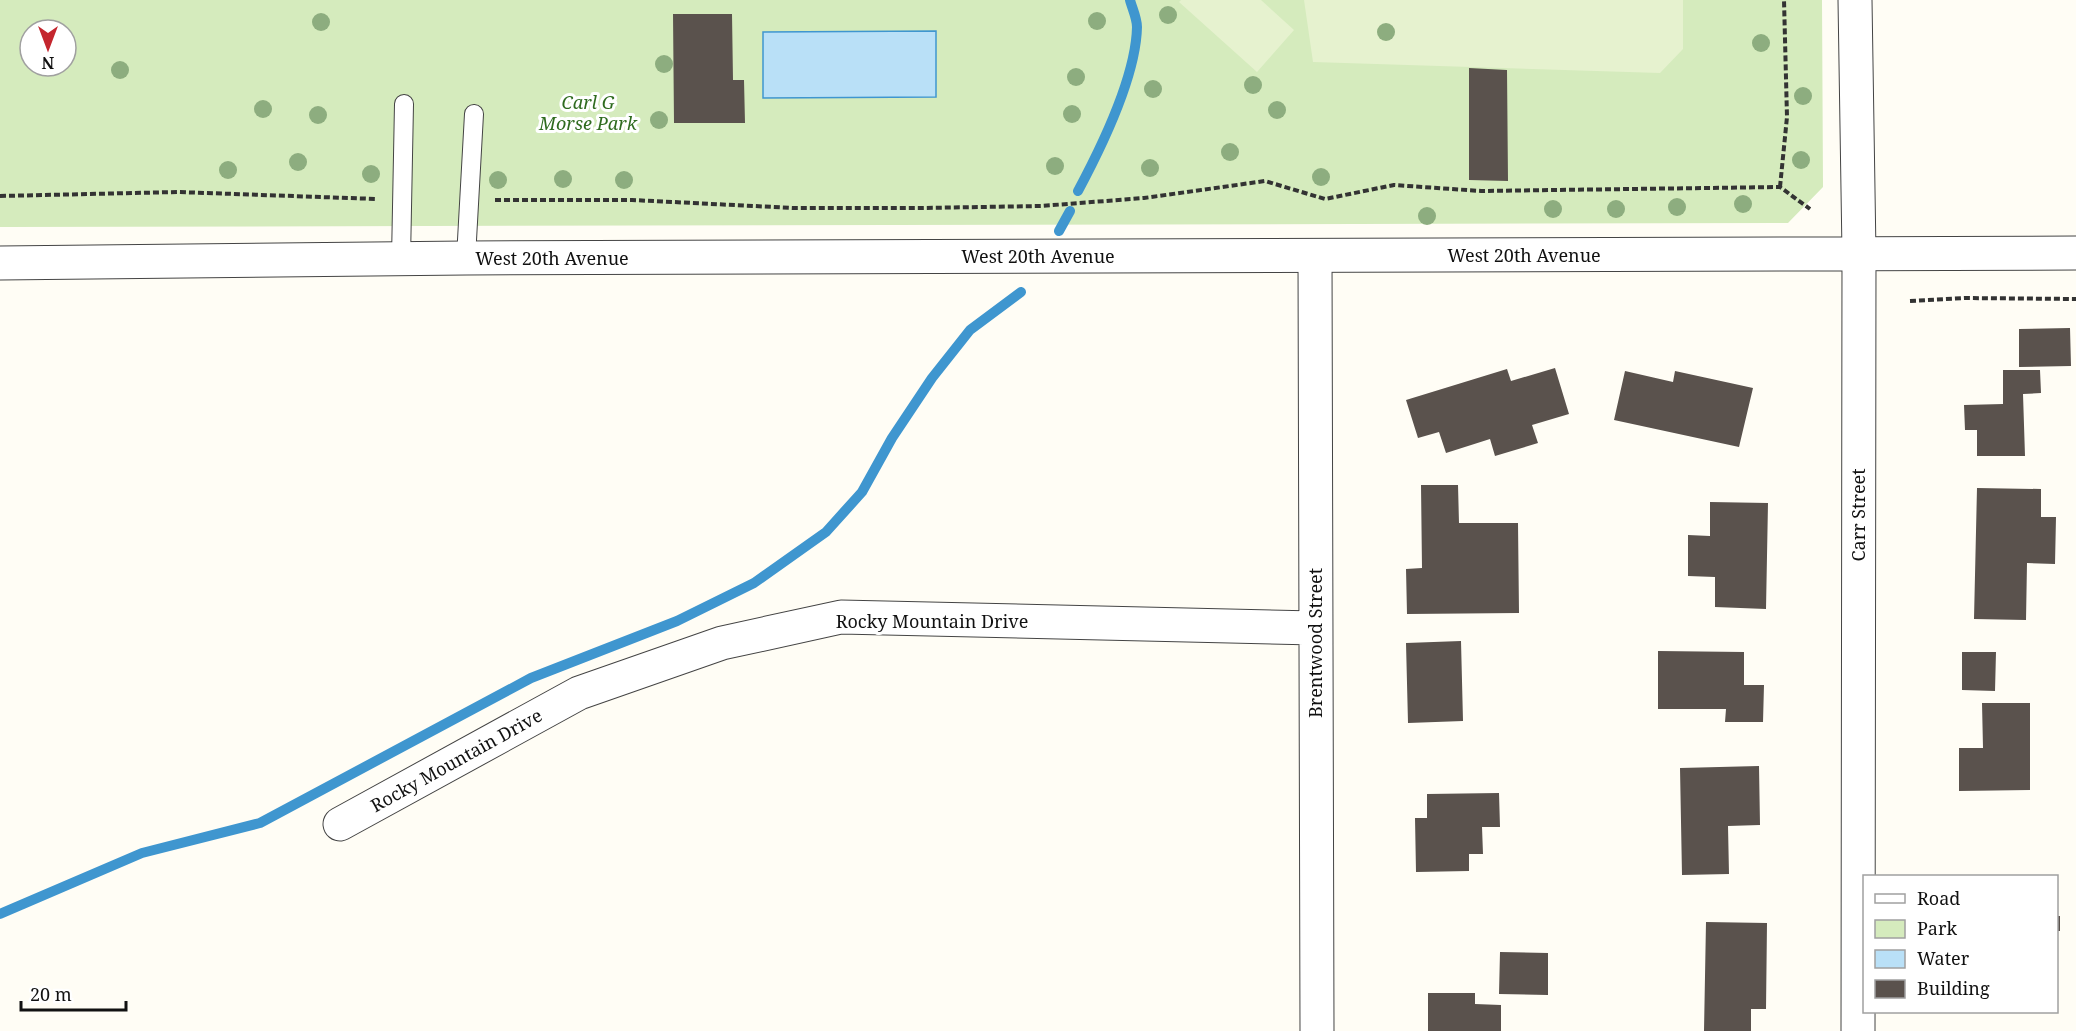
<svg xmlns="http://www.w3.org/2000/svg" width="2076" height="1031" font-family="'Noto Serif',serif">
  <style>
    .green { fill: #d5ebbd; fill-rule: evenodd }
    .pitch { fill: #e6f2cf }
    .water { fill: #b9e0f7; stroke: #3f96cf; stroke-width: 1.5 }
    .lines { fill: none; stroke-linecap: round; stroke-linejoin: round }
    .stream { stroke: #3f96cf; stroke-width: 10 }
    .building { fill: #5a524d }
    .service-casing { stroke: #444; stroke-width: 20 }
    .minor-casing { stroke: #444; stroke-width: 35 }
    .tertiary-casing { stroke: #444; stroke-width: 35 }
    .path { stroke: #333; stroke-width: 4; stroke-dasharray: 6 3; stroke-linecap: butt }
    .service { stroke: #fff; stroke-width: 18 }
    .minor { stroke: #fff; stroke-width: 33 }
    .tertiary { stroke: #fff; stroke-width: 33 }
    .tree { fill: #8dad7f }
    .labels { text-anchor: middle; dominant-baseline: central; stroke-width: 6; stroke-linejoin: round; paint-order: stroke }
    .park-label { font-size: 18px; font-style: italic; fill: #2f6b1f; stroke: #fff }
    .street-label { font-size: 18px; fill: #111; stroke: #fff }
  </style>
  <rect width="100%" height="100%" fill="#fffdf5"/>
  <!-- green -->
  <path class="green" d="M 0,0 L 1822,0 L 1823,187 L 1788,223 L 0,227 ZM 30,30 L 66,30 L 66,66 L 30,66 Z"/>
  <!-- pitch -->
  <path class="pitch" d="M 1181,0 L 1261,0 L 1294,30 L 1257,72 L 1179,2 Z
    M 1304,0 L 1683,0 L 1683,49 L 1660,73 L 1313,62 Z"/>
  <!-- water -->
  <path class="water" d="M 936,31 L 936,97 L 763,98 L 763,32 Z"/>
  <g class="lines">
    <!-- stream -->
    <path class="stream" d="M 1078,191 C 1101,148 1136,76 1137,27 C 1137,18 1132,8 1130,0
      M 1059,231 L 1070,211
      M 0,914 L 142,853 L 260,823 L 531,678 L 677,621 L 754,583 L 826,532 L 862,492 L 892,438 L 932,378 L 970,330 L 1021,292"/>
  </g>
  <!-- building -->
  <path class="building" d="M 673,14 L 732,14 L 733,80 L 744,80 L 745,123 L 674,123 Z
    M 1469,68 L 1507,70 L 1508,181 L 1469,180 Z
    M 2070,328 L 2071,366 L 2019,367 L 2019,329 Z
    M 1555,368 L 1569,414 L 1532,425 L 1538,443 L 1495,456 L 1490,439 L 1446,453 L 1439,432 L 1418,438 L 1406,400 L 1507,369 L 1511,381 Z
    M 2003,370 L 2040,370 L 2041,393 L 2023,394 L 2025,456 L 1977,456 L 1977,430 L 1965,430 L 1964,405 L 2003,404 Z
    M 1625,371 L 1673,382 L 1675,371 L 1753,388 L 1739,447 L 1614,420 Z
    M 1421,485 L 1458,485 L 1459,523 L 1518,523 L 1519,613 L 1407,614 L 1406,569 L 1422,568 Z
    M 1977,488 L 2041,489 L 2041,517 L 2056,517 L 2055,564 L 2027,563 L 2026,620 L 1974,619 Z
    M 1710,502 L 1768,503 L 1766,609 L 1715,607 L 1715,577 L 1688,576 L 1688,535 L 1710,536 Z
    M 1461,641 L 1463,721 L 1408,723 L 1406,643 Z
    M 1658,651 L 1744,652 L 1744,685 L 1764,685 L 1763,722 L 1725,722 L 1726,709 L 1658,709 Z
    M 1962,652 L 1996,652 L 1995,691 L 1962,690 Z
    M 1982,703 L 2030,703 L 2030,790 L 1959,791 L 1959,748 L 1983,748 Z
    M 1759,766 L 1760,825 L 1728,826 L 1729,874 L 1682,875 L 1680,768 Z
    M 1499,793 L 1500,827 L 1482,827 L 1483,854 L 1469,854 L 1469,871 L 1416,872 L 1415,818 L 1427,818 L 1427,794 Z
    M 2056,916 L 2060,916 L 2060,931 L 2056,931 Z
    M 1706,922 L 1767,923 L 1766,1009 L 1751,1009 L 1751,1031 L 1704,1031 Z
    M 1500,952 L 1548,953 L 1548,995 L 1499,994 Z
    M 1428,993 L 1475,993 L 1475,1004 L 1501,1005 L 1501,1031 L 1428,1031 Z"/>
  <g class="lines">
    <!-- service casing -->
    <g class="service-casing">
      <path id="service" d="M 466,258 L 474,114
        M 401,259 L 404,104"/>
    </g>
    <!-- minor casing -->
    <g class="minor-casing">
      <path id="minor" d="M 1315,256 L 1317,1031
        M 340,824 L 579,693 L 722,643 L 841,617 L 1315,628"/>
    </g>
    <!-- tertiary casing -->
    <g class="tertiary-casing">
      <path id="tertiary" d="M 1855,0 L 1859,253 L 1858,1031
        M 0,263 L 466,258 L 2076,253"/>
    </g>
    <!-- path -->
    <path class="path" d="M 1780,187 L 1787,117 L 1784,0
      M 0,196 L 178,192 L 377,199
      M 495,200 L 632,200 L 794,208 L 922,208 L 1041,206 L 1144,198 L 1265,181 L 1325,199 L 1394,185 L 1481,191 L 1780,187 L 1810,209
      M 1910,301 L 1965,298 L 2076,299"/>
    <!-- service -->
    <use href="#service" class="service"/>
    <!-- minor -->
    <use href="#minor" class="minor"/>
    <!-- tertiary -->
    <use href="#tertiary" class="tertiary"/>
  </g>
  <!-- trees -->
  <g class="tree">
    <circle cx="1168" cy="15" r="9"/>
    <circle cx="1097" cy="21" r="9"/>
    <circle cx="321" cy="22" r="9"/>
    <circle cx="1386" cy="32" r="9"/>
    <circle cx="1761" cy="43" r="9"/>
    <circle cx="664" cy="64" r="9"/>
    <circle cx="120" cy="70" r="9"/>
    <circle cx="1076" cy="77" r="9"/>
    <circle cx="1253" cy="85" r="9"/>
    <circle cx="1153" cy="89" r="9"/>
    <circle cx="1803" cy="96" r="9"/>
    <circle cx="263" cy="109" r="9"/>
    <circle cx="1277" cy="110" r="9"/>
    <circle cx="1072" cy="114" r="9"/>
    <circle cx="318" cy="115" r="9"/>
    <circle cx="659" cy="120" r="9"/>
    <circle cx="1230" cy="152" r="9"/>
    <circle cx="1801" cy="160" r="9"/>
    <circle cx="298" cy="162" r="9"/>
    <circle cx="1055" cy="166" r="9"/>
    <circle cx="1150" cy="168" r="9"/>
    <circle cx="228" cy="170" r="9"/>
    <circle cx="371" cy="174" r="9"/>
    <circle cx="1321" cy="177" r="9"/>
    <circle cx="563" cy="179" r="9"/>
    <circle cx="498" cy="180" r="9"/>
    <circle cx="624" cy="180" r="9"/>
    <circle cx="1743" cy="204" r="9"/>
    <circle cx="1677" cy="207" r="9"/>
    <circle cx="1553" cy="209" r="9"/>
    <circle cx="1616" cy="209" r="9"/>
    <circle cx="1427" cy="216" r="9"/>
  </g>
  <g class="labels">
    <!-- park labels -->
    <g class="park-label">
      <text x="588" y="102">Carl G<tspan x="588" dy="21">Morse Park</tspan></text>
    </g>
    <!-- street labels -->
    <g class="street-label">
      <text x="1524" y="255">West 20th Avenue</text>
      <text x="1038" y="256">West 20th Avenue</text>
      <text x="552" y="258">West 20th Avenue</text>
      <text transform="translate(1858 515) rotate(-90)">Carr Street</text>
      <text x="932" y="621">Rocky Mountain Drive</text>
      <text transform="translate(1315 643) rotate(-90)">Brentwood Street</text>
      <text transform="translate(456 760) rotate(-29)">Rocky Mountain Drive</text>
    </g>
  </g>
  <!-- legend -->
  <rect x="1863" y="875" width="195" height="138" fill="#ffffff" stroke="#a0a0a0" stroke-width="1.5"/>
  <rect x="1875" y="894" width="30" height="9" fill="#ffffff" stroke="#a0a0a0" stroke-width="1.5"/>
  <text x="1917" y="905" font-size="18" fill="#111111">Road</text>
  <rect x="1875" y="920" width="30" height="18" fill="#d5ebbd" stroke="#a0a0a0" stroke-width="1.5"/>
  <text x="1917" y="935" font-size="18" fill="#111111">Park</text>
  <rect x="1875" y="950" width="30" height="18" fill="#b9e0f7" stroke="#a0a0a0" stroke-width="1.5"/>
  <text x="1917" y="965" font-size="18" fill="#111111">Water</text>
  <rect x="1875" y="980" width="30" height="18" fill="#5a524d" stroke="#a0a0a0" stroke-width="1.5"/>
  <text x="1917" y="995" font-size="18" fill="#111111">Building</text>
  <!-- north arrow -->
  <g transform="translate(48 48) rotate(180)"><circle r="28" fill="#ffffff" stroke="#a0a0a0" stroke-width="1.5"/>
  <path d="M0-4.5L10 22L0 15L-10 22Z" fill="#c4262e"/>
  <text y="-9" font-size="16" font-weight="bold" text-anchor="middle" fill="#111111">N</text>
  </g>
  <!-- scale -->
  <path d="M21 1001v9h105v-9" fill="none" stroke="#111111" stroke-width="3"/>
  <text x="30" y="1001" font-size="18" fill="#111111" stroke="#ffffff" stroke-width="4.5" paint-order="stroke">20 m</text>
</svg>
